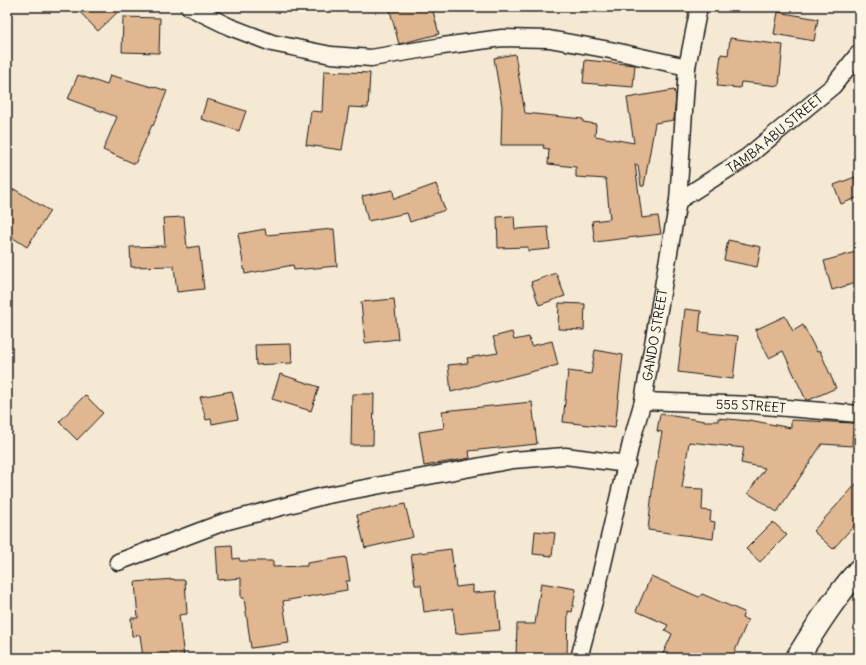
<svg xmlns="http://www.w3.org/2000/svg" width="866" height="665" font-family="Delius,sans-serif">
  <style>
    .building { fill: #e0b791; stroke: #1c1c1c }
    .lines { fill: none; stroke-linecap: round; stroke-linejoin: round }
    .street-casing { stroke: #1c1c1c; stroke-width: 19 }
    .primary-casing { stroke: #1c1c1c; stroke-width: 25 }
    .street { stroke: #fcf5e5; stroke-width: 16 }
    .primary { stroke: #fcf5e5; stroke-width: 22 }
    .labels { text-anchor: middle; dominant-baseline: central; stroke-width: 3; stroke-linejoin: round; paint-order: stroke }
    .street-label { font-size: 13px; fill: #1c1c1c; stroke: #fcf5e5 }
  </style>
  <rect width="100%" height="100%" fill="#f6e9d4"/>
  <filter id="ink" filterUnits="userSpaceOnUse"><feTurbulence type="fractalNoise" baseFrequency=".025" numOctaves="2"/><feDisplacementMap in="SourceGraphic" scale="8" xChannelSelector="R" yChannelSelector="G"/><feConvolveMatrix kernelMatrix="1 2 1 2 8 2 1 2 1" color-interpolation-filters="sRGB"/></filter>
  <g filter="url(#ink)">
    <!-- building -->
    <path class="building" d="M 75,7 L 123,7 L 98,31 Z
      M 389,7 L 432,7 L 439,34 L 399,44 Z
      M 778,12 L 818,19 L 814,41 L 774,34 Z
      M 123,17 L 160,18 L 159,53 L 122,52 Z
      M 730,38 L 783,45 L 779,86 L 741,82 L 740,88 L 717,86 L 721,54 L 728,55 Z
      M 515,54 L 525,113 L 583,119 L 583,122 L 596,124 L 595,136 L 634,143 L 627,98 L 674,90 L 676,96 L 674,120 L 655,123 L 644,186 L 641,186 L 638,165 L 635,164 L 642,218 L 658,216 L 661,234 L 595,242 L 592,221 L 610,219 L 606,179 L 576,177 L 576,167 L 548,164 L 549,149 L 543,148 L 544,145 L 501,145 L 502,106 L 494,58 Z
      M 585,60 L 635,65 L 633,87 L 583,83 Z
      M 324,71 L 370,73 L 368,108 L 349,107 L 342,150 L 306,145 L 311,111 L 322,112 Z
      M 78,75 L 107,85 L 110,75 L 152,87 L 152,86 L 167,91 L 153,126 L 152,125 L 135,164 L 103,150 L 117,117 L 68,99 Z
      M 207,99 L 246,111 L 239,131 L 201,119 Z
      M 855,177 L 859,187 L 859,197 L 841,204 L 834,185 Z
      M 436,184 L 445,210 L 410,222 L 407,213 L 368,221 L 362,196 L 393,190 L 394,199 Z
      M 14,189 L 50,211 L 27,247 L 7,234 L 7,200 Z
      M 514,216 L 515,229 L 548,227 L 550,249 L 528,251 L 528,247 L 498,248 L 497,217 Z
      M 184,217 L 187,248 L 199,246 L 204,289 L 177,292 L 174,266 L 131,267 L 130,247 L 165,246 L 163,218 Z
      M 265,229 L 266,235 L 334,229 L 337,266 L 294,270 L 293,265 L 245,274 L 238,234 Z
      M 728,240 L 761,247 L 757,267 L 724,260 Z
      M 859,251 L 859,282 L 832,290 L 824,261 Z
      M 556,273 L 565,296 L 539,305 L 531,282 Z
      M 394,299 L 398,339 L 365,343 L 361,302 Z
      M 559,303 L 585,304 L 584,330 L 558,329 Z
      M 685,309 L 701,311 L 699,332 L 738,336 L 733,379 L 678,372 Z
      M 785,316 L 793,331 L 803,325 L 817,352 L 820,351 L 836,388 L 809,400 L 806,400 L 783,351 L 769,358 L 755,330 Z
      M 512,332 L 514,340 L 529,337 L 531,346 L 552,341 L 558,365 L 451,392 L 448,365 L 468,363 L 467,358 L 498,353 L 493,337 Z
      M 291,344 L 292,363 L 256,365 L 255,345 Z
      M 595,350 L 623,355 L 615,428 L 563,422 L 568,371 L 591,374 Z
      M 280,374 L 319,387 L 311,411 L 272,399 Z
      M 232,391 L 238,419 L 212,424 L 211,419 L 206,420 L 200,397 Z
      M 352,394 L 374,394 L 373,445 L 351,445 Z
      M 85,395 L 103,413 L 77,440 L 59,422 Z
      M 532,402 L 537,444 L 469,451 L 470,458 L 424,466 L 419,432 L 444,428 L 442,411 Z
      M 660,414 L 705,421 L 718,421 L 718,418 L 749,421 L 749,420 L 791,428 L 791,420 L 853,423 L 852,446 L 822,444 L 777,512 L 748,493 L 765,468 L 741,463 L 744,448 L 689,442 L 682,488 L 703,489 L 702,510 L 711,511 L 710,521 L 715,522 L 713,539 L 648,530 L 653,482 L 662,432 L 657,431 Z
      M 859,481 L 859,520 L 833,549 L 813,531 Z
      M 405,504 L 413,537 L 365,548 L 357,515 Z
      M 773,522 L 787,535 L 760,562 L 746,549 Z
      M 535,531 L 555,533 L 552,556 L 533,554 Z
      M 232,545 L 233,559 L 239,558 L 240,561 L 273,561 L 273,567 L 307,566 L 307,563 L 346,557 L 350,581 L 346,581 L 347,590 L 283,601 L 289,643 L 251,648 L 244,598 L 241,598 L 241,578 L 218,580 L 216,546 Z
      M 451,549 L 456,587 L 473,585 L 473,593 L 496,591 L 500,630 L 456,634 L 453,608 L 424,612 L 421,585 L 415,585 L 411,554 Z
      M 651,576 L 699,597 L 702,594 L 744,612 L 742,618 L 748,620 L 732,658 L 661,658 L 672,634 L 665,630 L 668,625 L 636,611 Z
      M 174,579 L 174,580 L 185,580 L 187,614 L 179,615 L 184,658 L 143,658 L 140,635 L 132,636 L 131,618 L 138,618 L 135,582 Z
      M 541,583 L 576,589 L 572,612 L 568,611 L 567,658 L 516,658 L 517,624 L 535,624 Z"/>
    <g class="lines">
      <!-- street casing -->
      <g class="street-casing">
        <g id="street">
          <path d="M 189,7 L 230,27 L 272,43 L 331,55 L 371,58 L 443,46 L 502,38 L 549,39 L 610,50 L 687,67"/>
          <path id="s1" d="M 678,201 L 747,157 L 833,86 L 859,53"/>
          <path id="s2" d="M 643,401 L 752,405 L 859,414"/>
          <path d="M 118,562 L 224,522 L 323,496 L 513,460 L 565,456 L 627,464"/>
          <path id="s3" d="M 579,658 L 597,590 L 631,443 L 643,401 L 678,201 L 687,67 L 699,7"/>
        </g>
      </g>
      <!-- primary casing -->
      <g class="primary-casing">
        <path id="primary" d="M 797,658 C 816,627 835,597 859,570"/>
      </g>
      <!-- street -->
      <use href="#street" class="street"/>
      <!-- primary -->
      <use href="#primary" class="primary"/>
    </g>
  </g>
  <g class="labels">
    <!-- street labels -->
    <g class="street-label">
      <text stroke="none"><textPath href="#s1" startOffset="118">TAMBA ABU STREET</textPath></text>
      <text stroke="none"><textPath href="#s3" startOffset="332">GANDO STREET</textPath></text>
      <text stroke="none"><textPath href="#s2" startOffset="108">555 STREET</textPath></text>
    </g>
  </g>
  <!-- margin -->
  <rect width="866" height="665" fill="none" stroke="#fcf5e5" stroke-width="24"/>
  <rect x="12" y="12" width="842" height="641" fill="none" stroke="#1c1c1c" stroke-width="1.5" filter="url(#ink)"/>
</svg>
